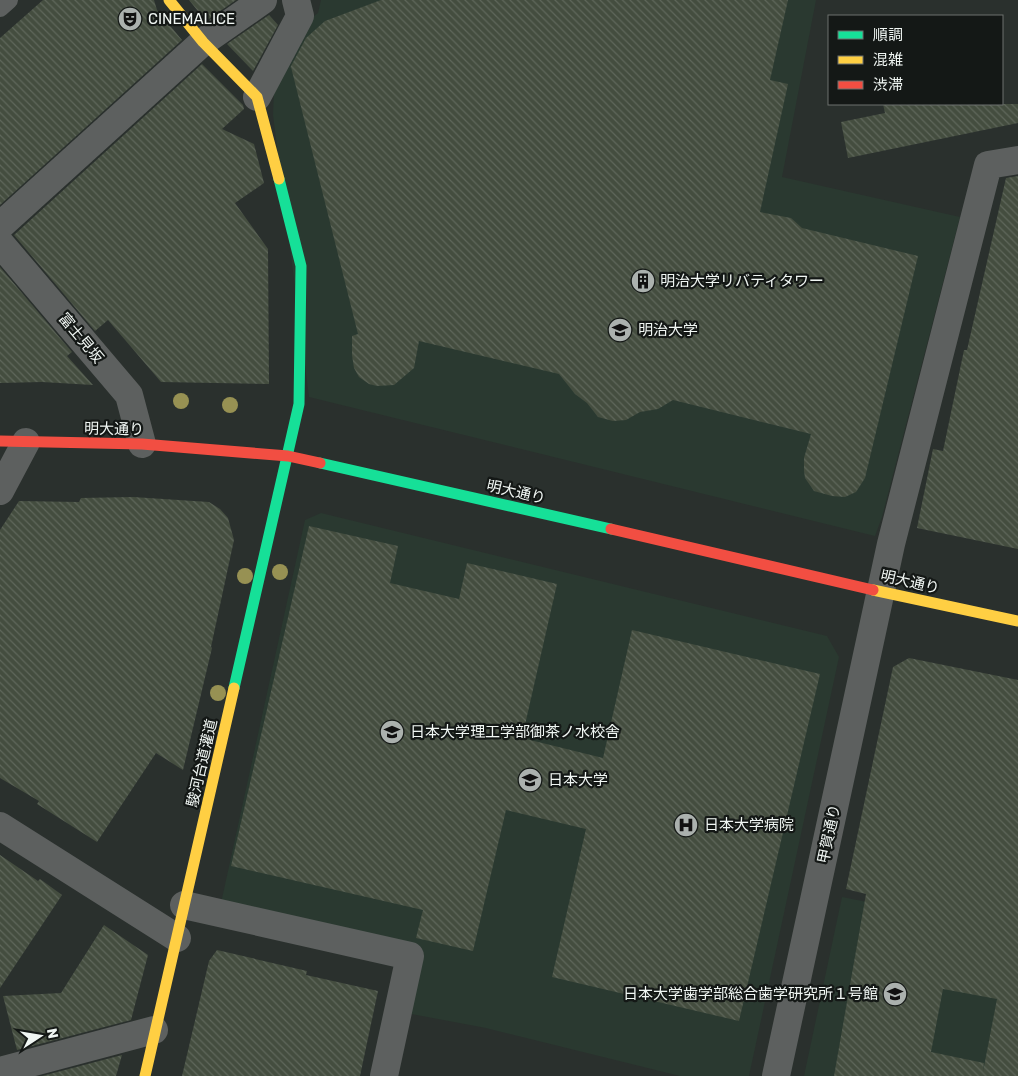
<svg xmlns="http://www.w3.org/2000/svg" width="1018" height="1076" font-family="Rubik,'Noto Sans JP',sans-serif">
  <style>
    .built { fill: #2a3930 }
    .building { fill: url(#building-back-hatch); fill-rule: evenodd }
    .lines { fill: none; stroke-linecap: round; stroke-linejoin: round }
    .lane { stroke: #5d605f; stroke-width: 18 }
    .street { stroke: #5d605f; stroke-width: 28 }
    .fast { stroke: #16e098; stroke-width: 11 }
    .slow { stroke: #ffcf43; stroke-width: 11 }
    .jam { stroke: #f24e42; stroke-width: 11 }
    .tree { fill: #979153 }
    .labels { text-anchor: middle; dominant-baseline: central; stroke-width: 4.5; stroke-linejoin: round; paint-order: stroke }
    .poi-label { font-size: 15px; fill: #f0f6f3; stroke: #141816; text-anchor: start }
    .street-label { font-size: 15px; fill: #f0f6f3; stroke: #141816 }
  </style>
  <defs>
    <pattern id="building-back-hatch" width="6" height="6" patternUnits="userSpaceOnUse" patternTransform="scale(1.25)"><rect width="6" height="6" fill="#444d3f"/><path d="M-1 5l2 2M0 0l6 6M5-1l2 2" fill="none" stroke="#5f675b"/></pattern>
  </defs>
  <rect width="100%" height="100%" fill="#2a302d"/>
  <!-- built -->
  <path class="built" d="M 321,0 L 816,0 L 782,177 L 960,217 L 882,517 L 875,536 L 309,397 L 273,115 L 274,89 L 306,22 L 318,13 Z
    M 321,513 L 827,636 L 839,657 L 749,1076 L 680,1076 L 486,1028 L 406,1013 L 420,950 L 221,903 L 305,520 Z
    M 842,897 L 1018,932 L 1018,1076 L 804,1076 Z"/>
  <!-- building -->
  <path class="building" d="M 43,0 L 154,0 L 157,10 L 182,40 L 0,205 L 0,38 Z
    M 189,0 L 236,0 L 206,21 Z
    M 381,0 L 788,0 L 770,80 L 788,84 L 760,212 L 791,218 L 802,228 L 918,256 L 865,478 L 856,492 L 845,497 L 832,496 L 814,491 L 805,478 L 804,471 L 804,458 L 811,434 L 673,400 L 658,409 L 640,412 L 626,420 L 613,421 L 598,417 L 587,403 L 575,394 L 559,374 L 419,341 L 414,368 L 394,385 L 377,386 L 369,384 L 359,377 L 354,368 L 352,355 L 352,336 L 358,334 L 291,67 L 290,68 L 306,38 L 325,21 Z
    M 269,15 L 278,25 L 253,71 L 227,44 Z
    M 202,64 L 243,105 L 244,109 L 222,129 L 254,144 L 264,183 L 235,203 L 268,249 L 269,384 L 161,382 L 108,320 L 95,331 L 14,235 Z
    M 883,104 L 1018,104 L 1018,123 L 848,158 L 841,122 L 885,113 Z
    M 1018,176 L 1018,549 L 917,528 L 933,449 L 943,451 L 964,350 L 967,350 L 1006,178 Z
    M 0,267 L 72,352 L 67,356 L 93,385 L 42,382 L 0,383 Z
    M 133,497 L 209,502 L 220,509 L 228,518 L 234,540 L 211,647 L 212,648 L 183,770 L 156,753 L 97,842 L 37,804 L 39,801 L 0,778 L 0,530 L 19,501 L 79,502 L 81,498 Z
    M 309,526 L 398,546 L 390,583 L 459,599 L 467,563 L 557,584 L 522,738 L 603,758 L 632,630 L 820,674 L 739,1021 L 552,977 L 586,829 L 506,810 L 473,951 L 416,938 L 423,910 L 231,866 Z
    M 909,658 L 1018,680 L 1018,1076 L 834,1076 L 866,894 L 846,889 L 893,667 ZM 943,989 L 997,999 L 983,1072 L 984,1063 L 931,1052 Z
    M 0,855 L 38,881 L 40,879 L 62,895 L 0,988 Z
    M 104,925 L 148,955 L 131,1020 L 17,1050 L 3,996 L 61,993 Z
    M 217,950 L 307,971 L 306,975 L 378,991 L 360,1076 L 182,1076 L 209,961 Z
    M 122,1055 L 116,1076 L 42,1076 Z"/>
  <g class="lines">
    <!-- lane -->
    <path class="lane" d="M 0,8 L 9,0"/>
    <!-- street -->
    <path class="street" d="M 257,97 L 300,16 L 296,0
      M 0,226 L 203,42 L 263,0
      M 0,243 L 129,395 L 142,444
      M 0,491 L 26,442
      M 0,826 L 177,938
      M 184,905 L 410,956 L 384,1076
      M 0,1071 L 154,1030
      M 776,1076 L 891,544 L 988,165 L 1018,160"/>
    <!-- fast -->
    <path class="fast" d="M 320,463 L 611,529
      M 234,688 L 299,404 L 301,266 L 279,179"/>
    <!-- slow -->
    <path class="slow" d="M 169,0 L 203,42 L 257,97 L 279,179
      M 873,590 L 1018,621
      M 145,1076 L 234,688"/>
    <!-- jam -->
    <path class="jam" d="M 0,441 L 142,444 L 288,456 L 320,463
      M 611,529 L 873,590"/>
  </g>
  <!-- trees -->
  <g class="tree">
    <circle cx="181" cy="401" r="8"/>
    <circle cx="230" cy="405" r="8"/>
    <circle cx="280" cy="572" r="8"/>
    <circle cx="245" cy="576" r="8"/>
    <circle cx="218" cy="693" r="8"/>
  </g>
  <!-- icons -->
  <defs>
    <g id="theatre-disc" transform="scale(1.25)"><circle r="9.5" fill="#abb1ae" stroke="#141816"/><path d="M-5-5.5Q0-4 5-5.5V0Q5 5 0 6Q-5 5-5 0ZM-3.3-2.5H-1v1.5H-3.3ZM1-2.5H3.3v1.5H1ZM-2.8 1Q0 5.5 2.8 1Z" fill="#111"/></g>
    <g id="building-disc" transform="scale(1.25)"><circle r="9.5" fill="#abb1ae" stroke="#141816"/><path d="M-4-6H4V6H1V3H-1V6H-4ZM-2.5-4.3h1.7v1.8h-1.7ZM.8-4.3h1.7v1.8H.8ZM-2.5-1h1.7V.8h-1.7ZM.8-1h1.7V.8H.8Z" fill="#111"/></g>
    <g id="university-disc" transform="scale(1.25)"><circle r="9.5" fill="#abb1ae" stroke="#141816"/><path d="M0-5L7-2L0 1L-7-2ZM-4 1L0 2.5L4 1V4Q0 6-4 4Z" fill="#111"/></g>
    <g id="hospital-disc" transform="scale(1.25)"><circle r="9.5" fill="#abb1ae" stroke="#141816"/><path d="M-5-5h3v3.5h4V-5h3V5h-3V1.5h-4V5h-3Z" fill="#111"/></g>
  </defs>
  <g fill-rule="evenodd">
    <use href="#theatre-disc" x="130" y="19"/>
    <use href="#building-disc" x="643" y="281"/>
    <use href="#university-disc" x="620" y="330"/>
    <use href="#university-disc" x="392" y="732"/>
    <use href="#university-disc" x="530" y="780"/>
    <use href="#hospital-disc" x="686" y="825"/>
    <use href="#university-disc" x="895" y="994"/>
  </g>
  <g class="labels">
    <!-- poi labels -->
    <g class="poi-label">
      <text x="148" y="19">CINEMALICE</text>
      <text x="660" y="281">明治大学リバティタワー</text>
      <text x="638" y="330">明治大学</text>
      <text x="410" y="732">日本大学理工学部御茶ノ水校舎</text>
      <text x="548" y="780">日本大学</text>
      <text x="704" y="825">日本大学病院</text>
      <text x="878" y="994" text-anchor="end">日本大学歯学部総合歯学研究所１号館</text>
    </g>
    <!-- street labels -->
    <g class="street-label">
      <text transform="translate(81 338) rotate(50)">富士見坂</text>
      <text transform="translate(114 429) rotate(1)">明大通り</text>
      <text transform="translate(516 492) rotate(13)">明大通り</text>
      <text transform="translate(910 582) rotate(13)">明大通り</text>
      <text transform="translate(202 763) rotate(-77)">駿河台道灌道</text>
      <text transform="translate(829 834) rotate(-78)">甲賀通り</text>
    </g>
  </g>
  <!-- legend -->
  <rect x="828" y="15" width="175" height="90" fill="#141816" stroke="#6c716e"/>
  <rect x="838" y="31" width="25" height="8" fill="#16e098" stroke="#6c716e"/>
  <text x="873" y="40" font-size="15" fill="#f0f6f3">順調</text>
  <rect x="838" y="56" width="25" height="8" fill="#ffcf43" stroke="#6c716e"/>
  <text x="873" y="65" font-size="15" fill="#f0f6f3">混雑</text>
  <rect x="838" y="81" width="25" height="8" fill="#f24e42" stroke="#6c716e"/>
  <text x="873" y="90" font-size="15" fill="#f0f6f3">渋滞</text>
  <!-- north arrow -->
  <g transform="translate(40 1036) rotate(78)" stroke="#141816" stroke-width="4" paint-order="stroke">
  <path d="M0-4L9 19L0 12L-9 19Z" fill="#f0f6f3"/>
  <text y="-8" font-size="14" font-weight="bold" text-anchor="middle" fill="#f0f6f3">N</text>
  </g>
</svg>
